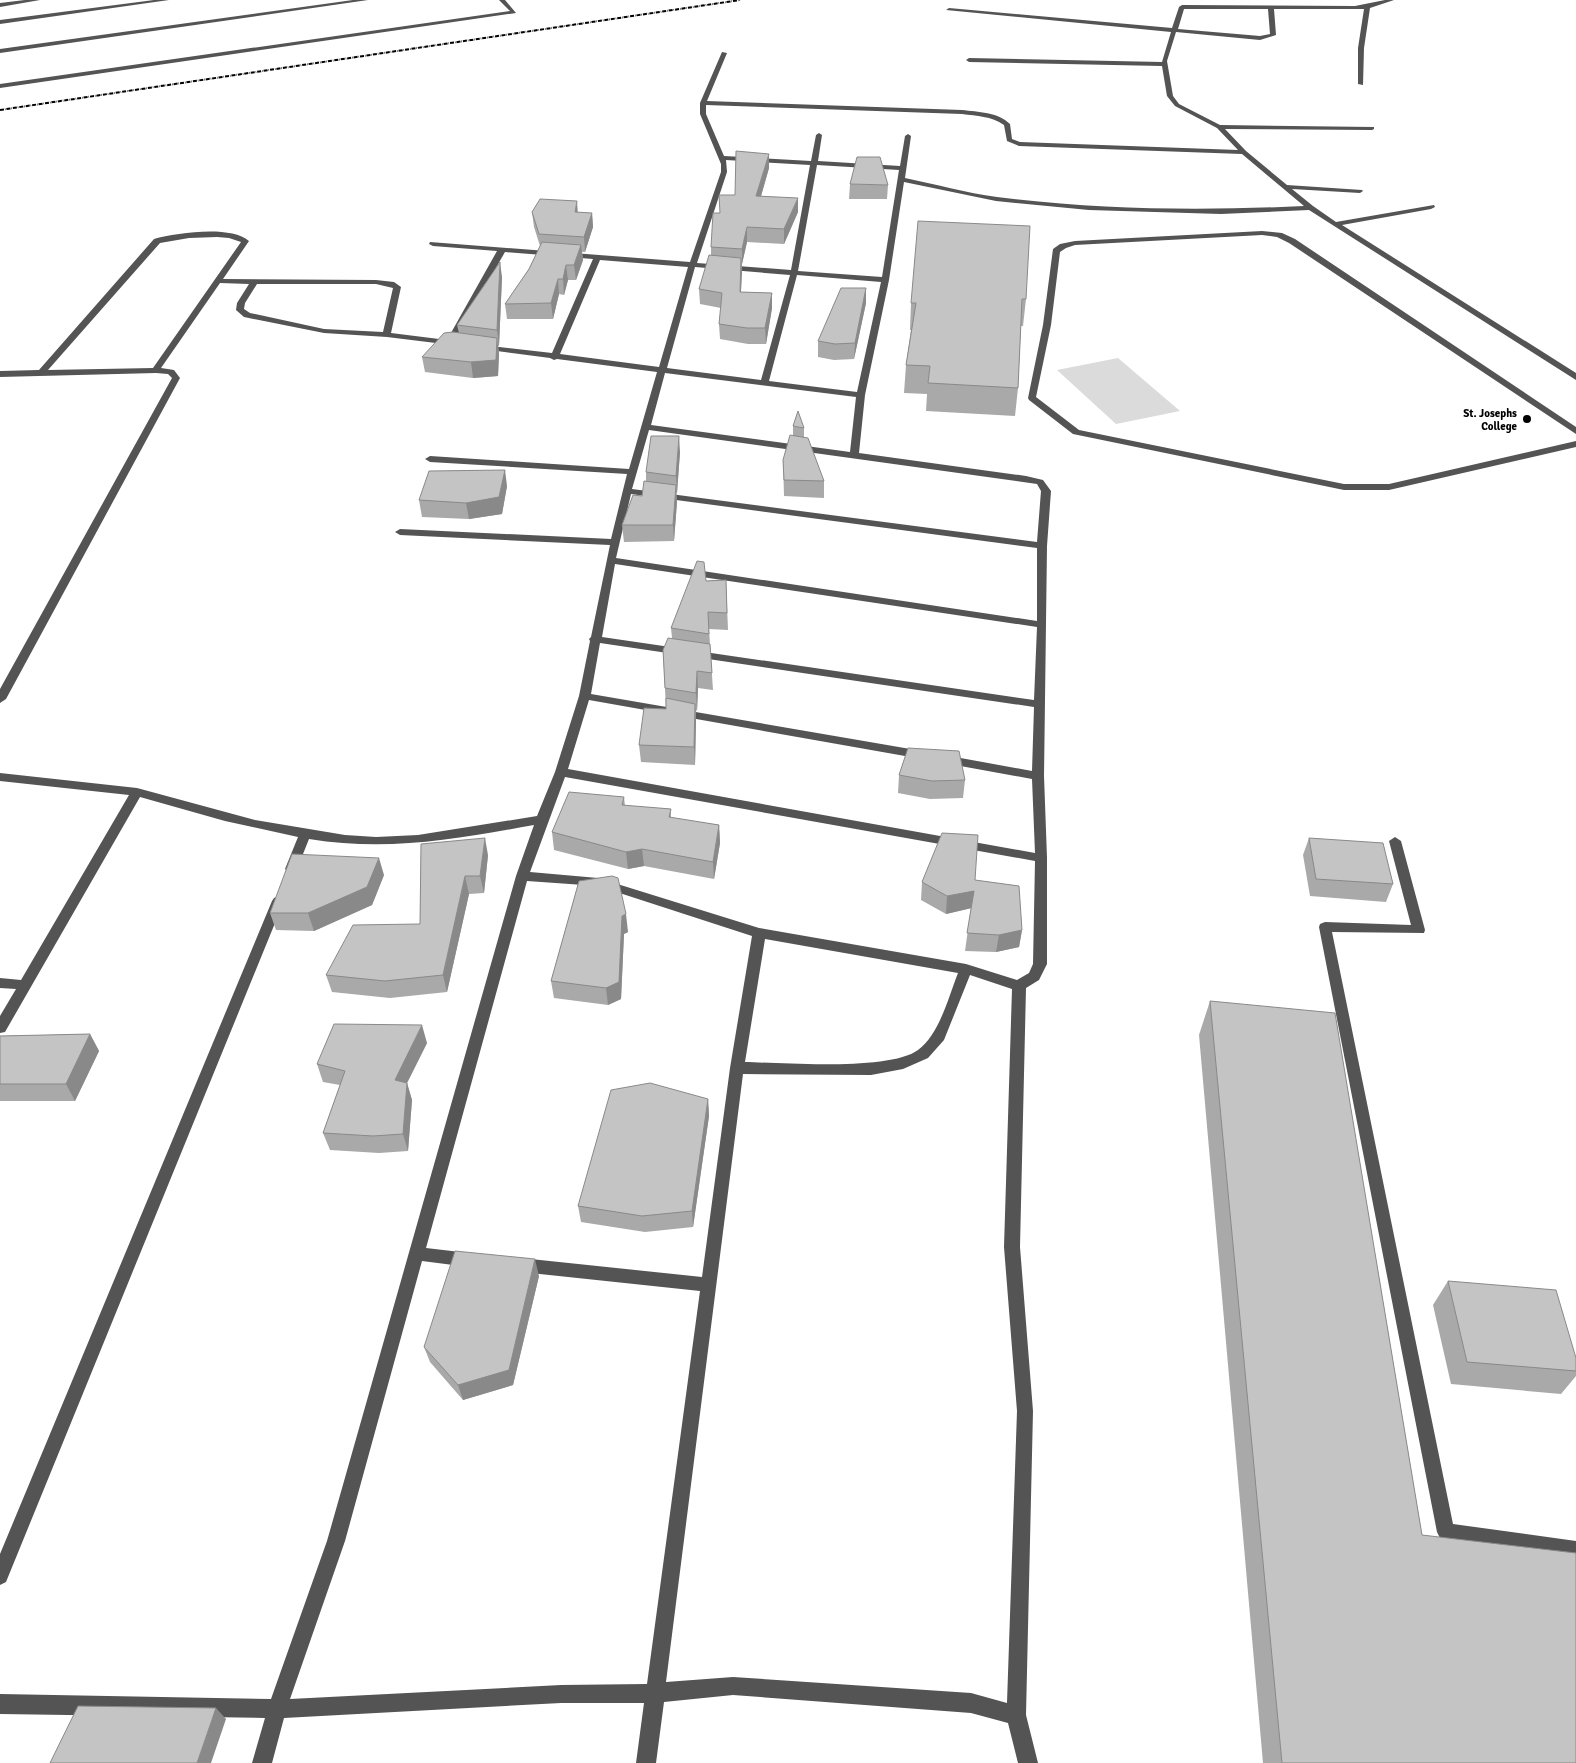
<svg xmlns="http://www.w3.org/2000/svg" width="1576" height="1763" font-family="Signika,sans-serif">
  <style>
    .green { fill: #dbdbdb }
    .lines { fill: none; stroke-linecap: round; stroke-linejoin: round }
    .minor { fill: #545454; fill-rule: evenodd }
    .rail { stroke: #000; stroke-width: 2; stroke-dasharray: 4 1 0.5 1; stroke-linecap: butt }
    .wall { fill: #a9a9a9 }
    .shaded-wall { fill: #898989 }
    .building { fill: #c4c4c4; stroke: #898989 }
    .poi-dot { fill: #000; stroke: #fff; stroke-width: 2 }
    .labels { text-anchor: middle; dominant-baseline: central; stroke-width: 4; stroke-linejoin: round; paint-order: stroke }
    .far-poi-label { font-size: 11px; font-weight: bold; fill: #000; stroke: #fff; text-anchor: end }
  </style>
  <rect width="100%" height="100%" fill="#fff"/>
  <!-- green -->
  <path class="green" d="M 1118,358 L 1180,411 L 1116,424 L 1057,370 Z"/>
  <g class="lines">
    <!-- minor -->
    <path class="minor" d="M 25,0 L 40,0 L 0,7 L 0,3 Z
      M 154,0 L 169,0 L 0,24 L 0,20 Z
      M 353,0 L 368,0 L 0,53 L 0,49 Z
      M 499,0 L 505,0 L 516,13 L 0,88 L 0,84 L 510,11 Z
      M 1385,0 L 1394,0 L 1370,8 L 1364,48 L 1363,85 L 1358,84 L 1358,48 L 1364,9 L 1274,9 L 1276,35 L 1260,40 L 1176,32 L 1167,61 L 1173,96 L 1179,104 L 1220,125 L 1374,127 L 1374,129 L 1372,130 L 1225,129 L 1246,151 L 1287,185 L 1362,190 L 1363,191 L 1360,193 L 1292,189 L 1313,206 L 1336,222 L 1434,205 L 1435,207 L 1431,209 L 1342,225 L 1576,373 L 1576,380 L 1309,210 L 1221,214 L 1089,210 L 996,201 L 904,182 L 889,280 L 865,395 L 859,453 L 1026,476 L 1043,480 L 1051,491 L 1047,546 L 1044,776 L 1047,858 L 1047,964 L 1039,980 L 1026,988 L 1020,1247 L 1033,1411 L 1026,1715 L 1038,1763 L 1018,1763 L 1008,1723 L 971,1713 L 733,1695 L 664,1702 L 656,1763 L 636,1763 L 644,1703 L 561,1703 L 284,1718 L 272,1763 L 252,1763 L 265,1718 L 0,1714 L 0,1694 L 271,1699 L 327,1541 L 516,876 L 534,825 C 457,839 388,852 309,839 L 297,869 L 291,873 L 285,869 L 298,837 L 225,821 L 140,797 L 5,1032 L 0,1033 L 0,1016 L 16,989 L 0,988 L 0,978 L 21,980 L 129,795 L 0,781 L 0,773 L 137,788 L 255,820 L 345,835 L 376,837 L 418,835 L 537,816 L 555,772 L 579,696 L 590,641 L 589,639 L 591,637 L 610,545 L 400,535 L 395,532 L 400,529 L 611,539 L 627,474 L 430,462 L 425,459 L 430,456 L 629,469 L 657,372 L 557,359 L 554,360 L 550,358 L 482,349 L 478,347 L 482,345 L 552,353 L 593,259 L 505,252 L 454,341 L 456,343 L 452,345 L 387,337 L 324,333 L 244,317 L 236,310 L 237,303 L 249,284 L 220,283 L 161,368 L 174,370 L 180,378 L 6,699 L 0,703 L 0,689 L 172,378 L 168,374 L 156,373 L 0,377 L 0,371 L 39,370 L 154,239 C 177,233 230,225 249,241 L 223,279 L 376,280 L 394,282 L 401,287 L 391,333 L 447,340 L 497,251 L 433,246 L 429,244 L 430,242 L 690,262 L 721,172 L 721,164 L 700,114 L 700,103 L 722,52 L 727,53 L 707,101 L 962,110 C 978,112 998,112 1010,124 L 1012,139 L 1020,142 L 1238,150 L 1217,128 L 1175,106 L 1167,96 L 1162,66 L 969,62 L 966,60 L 969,58 L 1162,62 L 1171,32 L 946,10 L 949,8 L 1172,28 L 1179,7 L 1182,5 L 1355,6 ZM 1184,9 L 1268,9 L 1270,34 L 1260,36 L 1178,29 ZM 706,105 L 962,114 C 977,116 991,116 1004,125 L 1007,141 L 1019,146 L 1242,154 L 1304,206 C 1202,211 1099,210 997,197 C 966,193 935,184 905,178 L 911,136 L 908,134 L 905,136 L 900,166 L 818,161 L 822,135 L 819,133 L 816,135 L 811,161 L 724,156 L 706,114 ZM 726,160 L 810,165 L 791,270 L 697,263 L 727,172 ZM 817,165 L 899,170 L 882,277 L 798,271 ZM 217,237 L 229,238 L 241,242 L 153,368 L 48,370 L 160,243 L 189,238 ZM 600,260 L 688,267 L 659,367 L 560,354 ZM 695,267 L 790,275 L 761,380 L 667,368 ZM 797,275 L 881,282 L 857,392 L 769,381 ZM 257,284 L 376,284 L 393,288 L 383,332 L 324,329 L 250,313 L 244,309 L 245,303 ZM 665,373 L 856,397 L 850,452 L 651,425 ZM 649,430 L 1037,484 L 1041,491 L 1037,542 L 632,489 ZM 631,494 L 1037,548 L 1037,621 L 616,558 ZM 615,564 L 1037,627 L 1034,700 L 602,637 ZM 600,643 L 1034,707 L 1032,771 L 944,755 L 938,759 L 944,763 L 1032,779 L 1035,853 L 568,769 L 589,700 L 922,759 L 928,755 L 922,751 L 591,694 ZM 565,777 L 1035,861 L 1033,964 L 1029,973 L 1017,980 L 966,964 L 759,928 L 598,878 L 530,872 ZM 527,881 L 598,886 L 752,936 L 730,1068 L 702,1277 L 521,1258 L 515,1260 L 513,1265 L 515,1270 L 521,1272 L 700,1291 L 647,1684 L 561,1685 L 290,1699 L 345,1541 L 422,1261 L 469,1267 L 474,1265 L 477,1260 L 474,1255 L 469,1253 L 426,1248 ZM 765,939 L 958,973 C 949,996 939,1035 918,1050 C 890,1071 783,1063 745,1062 ZM 970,975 L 1012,989 L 1004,1247 L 1017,1411 L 1007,1703 L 971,1693 L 733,1677 L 666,1682 L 743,1074 L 871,1075 L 903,1069 L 928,1058 L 944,1040 Z
      M 1262,231 L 1282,233 L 1295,239 L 1576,427 L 1576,434 L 1289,243 L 1277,237 L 1262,235 L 1075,245 L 1066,248 L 1060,252 L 1051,325 L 1036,397 L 1079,430 L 1344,484 L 1389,484 L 1576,441 L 1576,447 L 1389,490 L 1344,490 L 1073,434 L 1029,400 L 1028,398 L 1043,325 L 1053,249 L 1060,244 L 1075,241 Z
      M 1395,837 L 1401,841 L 1425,930 L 1424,933 L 1332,932 L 1453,1524 L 1576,1541 L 1576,1559 L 1446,1541 L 1440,1538 L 1437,1532 L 1319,927 L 1320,924 L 1325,922 L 1411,925 L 1389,841 Z
      M 278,896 L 282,898 L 284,901 L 6,1582 L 0,1585 L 0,1554 L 272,901 L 274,898 Z"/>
    <!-- rail -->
    <path class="rail" d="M 0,110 L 740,0"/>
  </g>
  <!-- wall -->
  <path class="wall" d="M 769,168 L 761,196 L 798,212 L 784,244 L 747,242 L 742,264 L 741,292 L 772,293 L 772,308 L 766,344 L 748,344 L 720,339 L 719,324 L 721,308 L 700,304 L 699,289 L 711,255 L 711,247 L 720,213 L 735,195 Z
    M 850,184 L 888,185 L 887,199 L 849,199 Z
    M 532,212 L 592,213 L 593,227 L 585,252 L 582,252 L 583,260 L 576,280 L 568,280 L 564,295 L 559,294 L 553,319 L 507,319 L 505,304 L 529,269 L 540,246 L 534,227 Z
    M 502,277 L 499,346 L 498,346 L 499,354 L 498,376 L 473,378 L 425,372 L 422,357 L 459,333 L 457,325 Z
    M 866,288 L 866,303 L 854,359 L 834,360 L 818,357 L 818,341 Z
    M 1026,299 L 1023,326 L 1021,326 L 1018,388 L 1015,416 L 926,411 L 927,394 L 904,393 L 906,365 L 911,330 L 910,330 L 911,303 Z
    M 793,426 L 804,428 L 804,437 L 824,481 L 824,498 L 784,496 L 783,460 L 793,436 Z
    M 680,452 L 677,493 L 676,493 L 677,502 L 674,541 L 624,542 L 622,525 L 642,496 L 646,481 L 646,472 Z
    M 507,486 L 502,514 L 469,519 L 422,517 L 419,500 Z
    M 726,580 L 728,630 L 709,629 L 713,690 L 698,688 L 697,711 L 696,710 L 696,721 L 695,765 L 641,762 L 639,745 L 666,709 L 663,650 L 672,638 L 671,628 L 706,581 Z
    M 899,775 L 965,780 L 963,798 L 930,799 L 898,793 Z
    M 624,797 L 625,806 L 671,809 L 671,818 L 719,825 L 720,843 L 714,879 L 644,866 L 628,869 L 554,850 L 552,832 Z
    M 1309,838 L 1393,884 L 1386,902 L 1310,896 L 1303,855 Z
    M 421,844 L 488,855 L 484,893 L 469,894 L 447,992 L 390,998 L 332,992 L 326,975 L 420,924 Z
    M 384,875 L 372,905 L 314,931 L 276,930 L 270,913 Z
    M 975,880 L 1022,930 L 1019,947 L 996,952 L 965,951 L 971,908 L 946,914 L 921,900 L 922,882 Z
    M 579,881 L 628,932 L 624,934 L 621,999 L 608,1005 L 554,998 L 551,981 Z
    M 1210,1001 L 1422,1535 L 1576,1763 L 1263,1763 L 1199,1035 Z
    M 90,1034 L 99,1051 L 75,1101 L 0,1101 L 0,1036 Z
    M 427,1043 L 407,1083 L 412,1100 L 408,1151 L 379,1153 L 330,1150 L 323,1133 L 340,1085 L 323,1082 L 317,1064 Z
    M 708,1099 L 709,1116 L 693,1227 L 645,1232 L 581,1222 L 578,1206 Z
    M 539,1276 L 513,1385 L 463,1400 L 430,1362 L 424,1347 Z
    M 1448,1281 L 1576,1358 L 1576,1376 L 1561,1394 L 1451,1384 L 1433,1305 Z"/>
  <!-- shaded-wall -->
  <path class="shaded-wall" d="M 769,154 L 769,168 L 757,210 L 756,196 Z
    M 798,198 L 798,212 L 784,244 L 784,229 Z
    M 577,201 L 578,216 L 575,212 Z
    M 592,213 L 593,227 L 585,252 L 584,237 Z
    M 747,227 L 747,242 L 742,264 L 742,249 Z
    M 581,245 L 583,260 L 576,280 L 574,265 Z
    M 741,258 L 742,273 L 740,308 L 740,292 Z
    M 500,262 L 502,277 L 499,346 L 497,330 Z
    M 566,265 L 568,280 L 564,295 L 563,279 Z
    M 558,279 L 559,294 L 553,319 L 551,303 Z
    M 866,288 L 866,303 L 854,359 L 855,343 Z
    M 772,293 L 772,308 L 766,344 L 765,328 Z
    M 497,338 L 499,354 L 498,376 L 473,378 L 471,362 Z
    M 679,436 L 680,452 L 677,493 L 676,476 Z
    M 505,470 L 507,486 L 502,514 L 469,519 L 466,503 Z
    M 676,485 L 677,502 L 674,541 L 673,525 Z
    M 697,671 L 698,688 L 697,711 L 696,693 Z
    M 695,704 L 696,721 L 695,765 L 694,747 Z
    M 719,825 L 720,843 L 714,879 L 713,862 Z
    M 485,838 L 488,855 L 484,893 L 480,876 Z
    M 642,849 L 644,866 L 628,869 L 626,852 Z
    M 379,858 L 384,875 L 372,905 L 314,931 L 308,913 Z
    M 465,876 L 469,894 L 447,992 L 443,975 Z
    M 974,891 L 972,908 L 946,914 L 947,896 Z
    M 626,914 L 628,932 L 624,934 L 621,999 L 608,1005 L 606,988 L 622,916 Z
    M 1022,930 L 1019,947 L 996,952 L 999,935 Z
    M 422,1025 L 427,1043 L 400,1097 L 395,1080 Z
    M 90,1034 L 99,1051 L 75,1101 L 66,1084 Z
    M 407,1083 L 412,1100 L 408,1151 L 403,1134 Z
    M 708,1099 L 709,1116 L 693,1227 L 692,1211 Z
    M 535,1259 L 539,1276 L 513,1385 L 463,1400 L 458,1385 Z
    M 216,1708 L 226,1719 L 211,1763 L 197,1763 Z"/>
  <!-- building -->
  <path class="building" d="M 736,151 L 769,154 L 756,196 L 798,198 L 784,229 L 747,227 L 742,249 L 711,247 L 713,213 L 720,213 L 719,195 L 735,195 Z
    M 857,157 L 880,157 L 888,185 L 850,184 Z
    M 540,199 L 577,201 L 575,212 L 592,213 L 584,237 L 539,234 L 532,212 Z
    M 918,221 L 1030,226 L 1026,299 L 1022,299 L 1018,388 L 928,383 L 930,366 L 906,365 L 916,303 L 911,303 Z
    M 542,242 L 581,245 L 574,265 L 566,265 L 563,279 L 558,279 L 551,303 L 505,304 L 529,269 Z
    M 709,255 L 741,258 L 740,292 L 772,293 L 765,328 L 747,328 L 719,324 L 722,293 L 699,289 Z
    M 500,262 L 497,330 L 457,325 Z
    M 841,288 L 866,288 L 855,343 L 835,344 L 818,341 Z
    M 453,332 L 497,338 L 496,360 L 471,362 L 422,357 L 444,333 Z
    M 798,411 L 804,428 L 793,426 Z
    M 790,435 L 808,438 L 824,481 L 784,480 L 783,460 Z
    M 651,436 L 679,436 L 676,476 L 646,472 Z
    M 505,470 L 499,497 L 466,503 L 419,500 L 429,471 Z
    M 644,481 L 676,485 L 673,525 L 622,525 L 633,495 L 642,496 Z
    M 697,561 L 704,562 L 706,581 L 726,580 L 727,613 L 708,612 L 709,634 L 671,628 Z
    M 668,638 L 710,644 L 712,673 L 697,671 L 696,693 L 665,688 L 663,650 Z
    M 666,698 L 695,704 L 694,747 L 639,745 L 644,708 L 666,709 Z
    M 908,748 L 959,751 L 965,780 L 932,781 L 899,775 Z
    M 569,792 L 624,797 L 622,805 L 671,809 L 669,817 L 719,825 L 713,862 L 642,849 L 626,852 L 552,832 Z
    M 942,833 L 978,835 L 975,880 L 1019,886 L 1022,930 L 999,935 L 967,933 L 974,891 L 947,896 L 922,882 Z
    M 485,838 L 480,876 L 465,876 L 443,975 L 385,981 L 326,975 L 353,925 L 420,924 L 421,844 Z
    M 1309,838 L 1383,843 L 1393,884 L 1316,879 Z
    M 292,854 L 379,858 L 367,887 L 308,913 L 270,913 Z
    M 612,876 L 618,878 L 626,914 L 622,916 L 619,982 L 606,988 L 551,981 L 579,881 Z
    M 1210,1001 L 1335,1013 L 1422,1535 L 1576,1553 L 1576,1763 L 1282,1763 Z
    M 334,1024 L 422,1025 L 395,1080 L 407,1083 L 403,1134 L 373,1136 L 323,1133 L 345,1071 L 317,1064 Z
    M 90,1034 L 66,1084 L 0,1084 L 0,1036 Z
    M 650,1083 L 708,1099 L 692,1211 L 642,1216 L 578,1206 L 611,1090 Z
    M 455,1251 L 535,1259 L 509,1370 L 458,1385 L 424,1347 Z
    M 1448,1281 L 1556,1290 L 1576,1358 L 1576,1371 L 1467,1362 Z
    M 78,1706 L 216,1708 L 197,1763 L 50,1763 Z"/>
  <!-- markers -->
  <circle class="poi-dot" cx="1527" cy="419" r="5"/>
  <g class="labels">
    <!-- far-poi labels -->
    <g class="far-poi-label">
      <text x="1517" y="413">St. Josephs<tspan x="1517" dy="13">College</tspan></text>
    </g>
  </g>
</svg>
